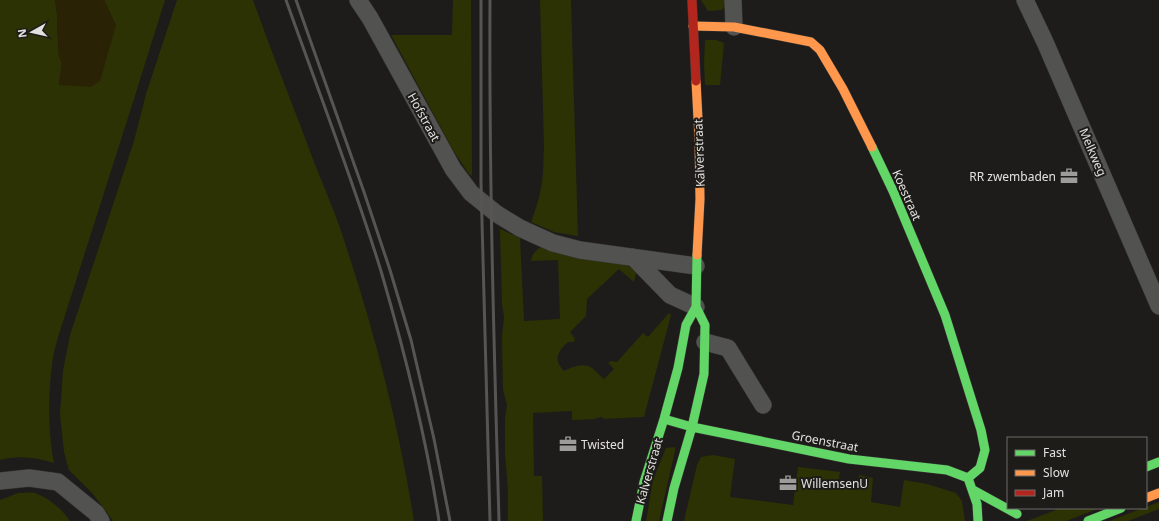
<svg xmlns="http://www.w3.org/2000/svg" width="1159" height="521" font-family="'Noto Sans',sans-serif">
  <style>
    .green { fill: #2d3204 }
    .sand { fill: #292205 }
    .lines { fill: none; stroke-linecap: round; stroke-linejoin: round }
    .street-casing { stroke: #373634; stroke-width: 18 }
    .fast-casing { stroke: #373634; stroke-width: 10 }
    .slow-casing { stroke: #373634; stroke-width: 10 }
    .jam-casing { stroke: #373634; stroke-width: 10 }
    .street { stroke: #525250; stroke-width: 17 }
    .fast { stroke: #63d668; stroke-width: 9 }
    .slow { stroke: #ff974d; stroke-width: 9 }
    .jam { stroke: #b3261e; stroke-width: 9 }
    .rail { stroke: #565554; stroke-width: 3 }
    .labels { text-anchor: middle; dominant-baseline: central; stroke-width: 4; stroke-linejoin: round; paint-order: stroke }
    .street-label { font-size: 12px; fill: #e2e1df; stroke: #1e1c19 }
    .poi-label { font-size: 12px; fill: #e2e1df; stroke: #1e1c19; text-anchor: start }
  </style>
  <rect width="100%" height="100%" fill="#1d1c1a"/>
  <!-- green -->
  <path class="green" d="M 0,0 L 55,0 L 57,14 L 57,24 L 59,56 L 62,63 L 59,84 L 116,26 L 104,0 L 165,0 L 133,102 L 59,334 C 56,344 53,354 52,364 C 48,394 48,433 54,463 C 36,457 18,455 0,460 Z
    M 177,0 L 253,0 C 273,56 295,111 316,167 C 326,192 337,217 345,243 C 375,334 399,426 414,521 L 113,521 L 93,494 L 69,470 L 64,452 L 60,414 L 63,371 L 70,335 L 74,323 L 134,141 L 146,94 Z
    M 453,0 L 471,0 L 472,176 L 469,174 L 453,150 L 391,35 L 452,35 Z
    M 540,0 L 571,0 L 578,236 L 554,232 L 531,222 C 536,209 540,196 542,182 C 544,170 543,158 544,146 Z
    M 701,0 L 727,0 L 727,2 L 722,10 L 708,11 Z
    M 705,40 L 716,40 L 724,43 L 720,85 L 705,85 L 704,63 Z
    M 500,229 L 520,238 L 524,321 L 560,319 L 558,260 L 531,261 C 532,254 535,251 541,247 L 621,262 L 633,269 L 636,272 L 634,282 L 619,269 L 587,299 L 586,316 L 570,332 L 575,339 L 574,342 L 568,342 C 557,352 553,360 564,371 C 572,367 583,362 592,368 C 596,371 600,376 604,379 L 614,369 L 608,363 L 611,361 L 617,362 L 643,333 L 648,337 L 669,313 L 671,315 L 644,417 L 603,419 L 603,417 L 596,418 L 596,419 L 572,420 L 572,411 L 533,413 L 534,476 L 542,476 L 543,521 L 508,521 L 508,491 L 505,453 L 505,419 L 507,405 L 503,390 L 502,336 L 504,317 L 502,304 Z
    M 675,447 L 675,451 L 659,521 L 646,521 L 653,480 L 666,448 Z
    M 713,455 L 735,459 L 730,497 L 793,505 L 798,467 L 840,472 L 838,484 L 857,487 L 859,475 L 873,478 L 871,502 L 900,507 L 904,480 L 927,484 L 956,493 L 962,501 L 965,521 L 684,521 L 697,465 L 701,457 Z
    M 18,493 C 24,493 30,492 35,493 C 49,498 62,509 70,521 L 0,521 L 0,500 Z
    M 1159,502 L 1159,509 L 1128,521 L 1109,521 Z
    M 1061,508 L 1100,508 L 1066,521 L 1027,521 Z"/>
  <!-- sand -->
  <path class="sand" d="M 55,0 L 104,0 L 116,25 L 100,81 L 91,87 L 59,85 L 62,63 L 59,56 L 57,24 L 57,14 Z"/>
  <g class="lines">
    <!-- street casing -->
    <g class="street-casing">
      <path id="street" d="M 358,0 L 370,18 L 453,169 L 471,193 L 497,214 L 520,228 L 533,234 L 553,243 L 580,250 L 696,266
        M 733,0 L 734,27
        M 1025,0 L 1045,42 L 1159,306
        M 633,257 L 670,295 L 696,307
        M 705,342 L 728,348 L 763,405
        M 0,481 L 29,478 L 58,482 L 96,513 L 101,521"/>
    </g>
    <!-- fast casing -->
    <g class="fast-casing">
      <path id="fast" d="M 872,147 L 893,191 L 945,315 L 981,430 L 985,450 L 980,468 L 968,478
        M 664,419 L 692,427 L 849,459 L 947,470 L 968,478 L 977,504 L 978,521
        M 1146,467 L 1159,462
        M 973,490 L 1017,514
        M 636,521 L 644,482 L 664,419 L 678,368 L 686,325 L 696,307
        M 667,521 L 674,488 L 692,427 L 704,374 L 705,325 L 696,307 L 697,255
        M 1088,521 L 1121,508"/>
    </g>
    <!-- slow casing -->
    <g class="slow-casing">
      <path id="slow" d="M 693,26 L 734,27 L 811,42 L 820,50 L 843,89 L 872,147
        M 696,81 L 699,138 L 700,199 L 697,255
        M 1146,498 L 1159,493"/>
    </g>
    <!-- jam casing -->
    <g class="jam-casing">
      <path id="jam" d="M 692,0 L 696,81"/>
    </g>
    <!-- street -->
    <use href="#street" class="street"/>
    <!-- fast -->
    <use href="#fast" class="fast"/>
    <!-- slow -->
    <use href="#slow" class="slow"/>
    <!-- jam -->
    <use href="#jam" class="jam"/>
    <!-- rail -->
    <path class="rail" d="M 286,0 C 318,90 353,180 381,271 C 405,353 426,436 439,521
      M 296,0 L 364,192 L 390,270 L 411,340 L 434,439 L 450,521
      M 481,0 L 481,184 L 490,521
      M 490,0 C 489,174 494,347 499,521"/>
  </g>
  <!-- icons -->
  <defs>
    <g id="office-bare" transform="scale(1.38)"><path d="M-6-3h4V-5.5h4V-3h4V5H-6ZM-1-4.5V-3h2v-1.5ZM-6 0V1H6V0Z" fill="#9d9c9a" stroke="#1e1c19" stroke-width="2.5" paint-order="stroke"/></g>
  </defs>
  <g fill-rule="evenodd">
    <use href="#office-bare" x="1069" y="176"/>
    <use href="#office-bare" x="568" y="444"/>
    <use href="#office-bare" x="788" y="483"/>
  </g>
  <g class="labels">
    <!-- street labels -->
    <g class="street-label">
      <text transform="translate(424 117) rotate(61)">Hofstraat</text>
      <text transform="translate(1093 152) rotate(67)">Melkweg</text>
      <text transform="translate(699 153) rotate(-92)">Kalverstraat</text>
      <text transform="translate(907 195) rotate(66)">Koestraat</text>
      <text transform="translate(825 441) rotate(11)">Groenstraat</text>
      <text transform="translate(649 471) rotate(-74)">Kalverstraat</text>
    </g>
    <!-- poi labels -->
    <g class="poi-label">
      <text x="1056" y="176" text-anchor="end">RR zwembaden</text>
      <text x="581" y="444">Twisted</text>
      <text x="801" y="483">WillemsenU</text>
    </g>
  </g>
  <!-- legend -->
  <rect x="1007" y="437" width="140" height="72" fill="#1e1c19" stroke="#6c6b68"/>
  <rect x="1015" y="450" width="20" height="6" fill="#63d668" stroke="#6c6b68"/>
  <text x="1043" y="457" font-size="12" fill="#e2e1df">Fast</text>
  <rect x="1015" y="470" width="20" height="6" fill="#ff974d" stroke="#6c6b68"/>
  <text x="1043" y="477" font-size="12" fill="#e2e1df">Slow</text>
  <rect x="1015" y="490" width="20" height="6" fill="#b3261e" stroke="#6c6b68"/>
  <text x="1043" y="497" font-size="12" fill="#e2e1df">Jam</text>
  <!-- north arrow -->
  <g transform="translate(32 32) rotate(262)" stroke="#1e1c19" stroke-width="3" paint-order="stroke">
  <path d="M0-3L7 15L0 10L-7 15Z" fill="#e2e1df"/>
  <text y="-6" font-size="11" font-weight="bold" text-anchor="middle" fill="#e2e1df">N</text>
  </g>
</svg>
